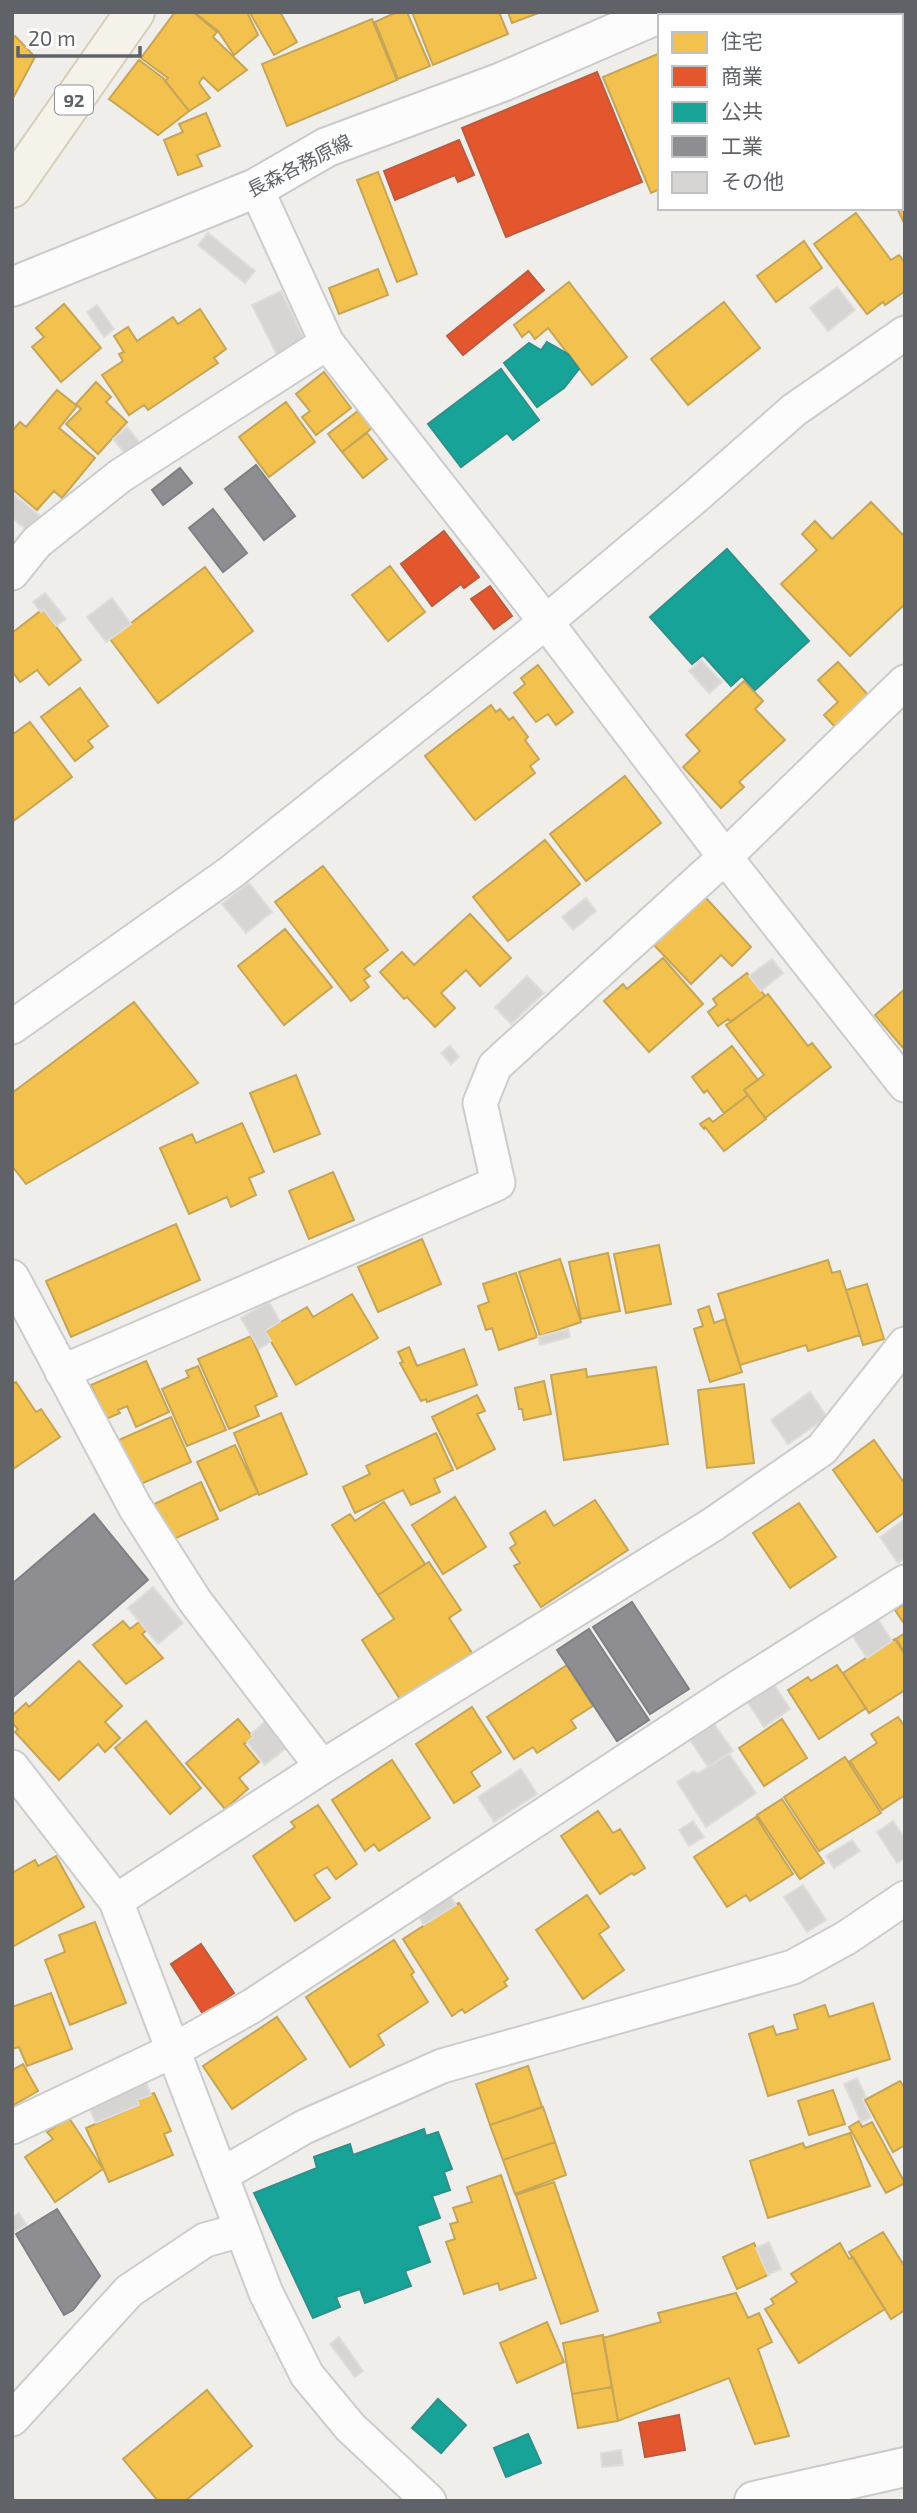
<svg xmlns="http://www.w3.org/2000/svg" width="917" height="2513" font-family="'Exo 2','Noto Sans JP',sans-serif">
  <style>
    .homes { fill: #f2c14e; stroke: #c6a556; stroke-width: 2 }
    .shops { fill: #e4572e; stroke: #bc5b3f; stroke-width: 2 }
    .public { fill: #17a398; stroke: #2d908a; stroke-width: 2 }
    .industry { fill: #8d8d92; stroke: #7f8085; stroke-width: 2 }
    .building { fill: #d6d5d3; stroke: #deddd9; stroke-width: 2 }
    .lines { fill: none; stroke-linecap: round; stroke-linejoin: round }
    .street-casing { stroke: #cbcccc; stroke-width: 37 }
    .secondary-casing { stroke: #cacacb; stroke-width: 42 }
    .primary-casing { stroke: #d7ceb8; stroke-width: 42 }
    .street { stroke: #fdfcfc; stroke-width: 33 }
    .secondary { stroke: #fdfcfc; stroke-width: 38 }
    .primary { stroke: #f4f2e9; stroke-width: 38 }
    .labels { text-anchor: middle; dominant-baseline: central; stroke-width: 7; stroke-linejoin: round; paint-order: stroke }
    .shield { fill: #fff; stroke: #8f9295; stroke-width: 2 }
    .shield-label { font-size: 18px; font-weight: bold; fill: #5f6368 }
    .street-label { font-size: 19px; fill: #5f6368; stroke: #fff }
  </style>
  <rect width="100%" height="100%" fill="#efeeea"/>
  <!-- homes -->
  <path class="homes" d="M 175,12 L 193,12 L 217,32 L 213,37 L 247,70 L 218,91 L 203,77 L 199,83 L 210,98 L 189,111 L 165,81 L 168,78 L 141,58 Z
    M 194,12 L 247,12 L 258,35 L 234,55 L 218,31 Z
    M 252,12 L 280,12 L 297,42 L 274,55 L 250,13 Z
    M 397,12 L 407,12 L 430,66 L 398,79 L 375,22 Z
    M 412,12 L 499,12 L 508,34 L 433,65 Z
    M 508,12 L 541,12 L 512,23 Z
    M 757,12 L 808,12 L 809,16 L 755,16 L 754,13 Z
    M 811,12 L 877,12 L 878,16 L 813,16 Z
    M 372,19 L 397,80 L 287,126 L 262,64 Z
    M 905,19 L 905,61 L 901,53 L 901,20 Z
    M 15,36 L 35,57 L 12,100 L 12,38 Z
    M 660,53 L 660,189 L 651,193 L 603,77 Z
    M 139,60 L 163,78 L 189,111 L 158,135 L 109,99 Z
    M 206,113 L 220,146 L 197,155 L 202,166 L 178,175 L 164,140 L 183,132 L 179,124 Z
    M 905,117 L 905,225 L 897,208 L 901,208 L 901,119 Z
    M 378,172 L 417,274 L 397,282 L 357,180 Z
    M 856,213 L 891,260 L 899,255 L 905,263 L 905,291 L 885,305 L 883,302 L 867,314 L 814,244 Z
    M 804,241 L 822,268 L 776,302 L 757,276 Z
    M 378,269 L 388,295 L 339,314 L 329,288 Z
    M 569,282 L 627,357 L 592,385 L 548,328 L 535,339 L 529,331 L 522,337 L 514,325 Z
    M 724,302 L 760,348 L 688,405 L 651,359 Z
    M 64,304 L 101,348 L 61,382 L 32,347 L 44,337 L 36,328 Z
    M 200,309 L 226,349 L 214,358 L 218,363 L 148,410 L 144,405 L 129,415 L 102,375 L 123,361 L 119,354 L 124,352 L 114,336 L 128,327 L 137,341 L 173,317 L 178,324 Z
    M 324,372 L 351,408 L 316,435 L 302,417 L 310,411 L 296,394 Z
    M 96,382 L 111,397 L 106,402 L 127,422 L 98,454 L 66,424 L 81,409 L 76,404 Z
    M 57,390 L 77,406 L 59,428 L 95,458 L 62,498 L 54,491 L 37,510 L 12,489 L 12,431 L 20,422 L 26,427 Z
    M 286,402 L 315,442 L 269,477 L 239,437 Z
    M 358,411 L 372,428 L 342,452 L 328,434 Z
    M 367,433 L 387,459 L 363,478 L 342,452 Z
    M 871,502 L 905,537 L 905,604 L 850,656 L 781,584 L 817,550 L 802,534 L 815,521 L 832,539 Z
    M 390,566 L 425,612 L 388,641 L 352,595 Z
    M 205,567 L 253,631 L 158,703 L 110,639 Z
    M 43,609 L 81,660 L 49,685 L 37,670 L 20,682 L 12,671 L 12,633 Z
    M 838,662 L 870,697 L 836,728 L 824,715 L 838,702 L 818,680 Z
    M 538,665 L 573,712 L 556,725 L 548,714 L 536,722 L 514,693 L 525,684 L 521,678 Z
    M 744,681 L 763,701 L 755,709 L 785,740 L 739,782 L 744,787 L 721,808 L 683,767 L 700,751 L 686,735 Z
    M 80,688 L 108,726 L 88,741 L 93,747 L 75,761 L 41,717 Z
    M 491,705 L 496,712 L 500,709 L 509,720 L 513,717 L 528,737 L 525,740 L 539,759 L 530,766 L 535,773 L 475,820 L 425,756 Z
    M 30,722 L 72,777 L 12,822 L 12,735 Z
    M 625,776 L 661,823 L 586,881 L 550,834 Z
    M 545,840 L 580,884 L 508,941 L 473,897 Z
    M 323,866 L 388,950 L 364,969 L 370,976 L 364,980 L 369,987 L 351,1001 L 275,902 Z
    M 705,897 L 751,947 L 732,966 L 721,955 L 691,984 L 654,945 Z
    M 470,914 L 511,958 L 480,986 L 466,970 L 441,993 L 455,1008 L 435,1027 L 407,997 L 404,999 L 380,972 L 402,952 L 414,965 Z
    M 285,929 L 332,987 L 284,1025 L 238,966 Z
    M 663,958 L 703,1004 L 649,1052 L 604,1001 L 623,984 L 627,989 Z
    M 747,973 L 765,996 L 731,1022 L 728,1019 L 718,1026 L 708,1012 L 717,1005 L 713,999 Z
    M 905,989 L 905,1048 L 904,1049 L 875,1015 Z
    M 768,994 L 808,1046 L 812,1043 L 831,1067 L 765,1118 L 744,1090 L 764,1075 L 726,1025 Z
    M 134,1002 L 198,1083 L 26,1184 L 12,1166 L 12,1093 Z
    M 732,1046 L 758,1080 L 744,1090 L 748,1095 L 724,1113 L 707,1090 L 704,1093 L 692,1077 Z
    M 296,1075 L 320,1134 L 274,1152 L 250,1093 Z
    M 748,1095 L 766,1119 L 724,1151 L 705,1127 L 704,1129 L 700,1124 L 709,1118 L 713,1122 Z
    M 242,1123 L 264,1172 L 249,1178 L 256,1195 L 231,1207 L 227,1197 L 189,1214 L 160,1148 L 192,1134 L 196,1143 Z
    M 333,1172 L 354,1220 L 309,1239 L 289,1191 Z
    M 176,1224 L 200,1280 L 71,1337 L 46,1281 Z
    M 422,1239 L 441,1284 L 378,1312 L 358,1267 Z
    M 659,1245 L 671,1304 L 626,1313 L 614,1254 Z
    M 608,1253 L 620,1311 L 581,1319 L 569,1262 Z
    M 560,1259 L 581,1322 L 540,1336 L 519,1272 Z
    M 828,1260 L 832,1273 L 840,1271 L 860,1335 L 808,1351 L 806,1345 L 740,1365 L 718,1294 Z
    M 516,1273 L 537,1337 L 499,1350 L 492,1328 L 486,1330 L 478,1306 L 489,1302 L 483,1284 Z
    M 867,1284 L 884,1339 L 863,1345 L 846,1290 Z
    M 352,1294 L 378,1338 L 296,1385 L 265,1331 L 307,1307 L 313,1317 Z
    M 709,1306 L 714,1323 L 725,1319 L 742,1372 L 710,1382 L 694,1329 L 703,1326 L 698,1310 Z
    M 251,1336 L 277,1396 L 255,1406 L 259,1416 L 229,1429 L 198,1359 Z
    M 409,1347 L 417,1366 L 464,1349 L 477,1385 L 427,1402 L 426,1399 L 421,1401 L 400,1363 L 403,1362 L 398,1352 Z
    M 146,1361 L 169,1412 L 136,1427 L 127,1406 L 118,1410 L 120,1413 L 106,1419 L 91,1385 Z
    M 198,1366 L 226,1430 L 187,1446 L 162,1389 L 189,1377 L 186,1371 Z
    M 656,1367 L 668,1444 L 564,1460 L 551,1375 L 586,1369 L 587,1377 Z
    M 544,1381 L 551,1414 L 524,1420 L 522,1409 L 519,1409 L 515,1388 Z
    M 16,1382 L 36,1412 L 41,1409 L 60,1437 L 13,1469 L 12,1385 Z
    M 744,1384 L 754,1463 L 707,1468 L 698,1390 Z
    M 477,1395 L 485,1411 L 477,1414 L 495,1449 L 457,1469 L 432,1417 Z
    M 281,1413 L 307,1474 L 259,1495 L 234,1433 Z
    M 171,1417 L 191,1462 L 134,1487 L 114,1442 Z
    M 436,1433 L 453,1470 L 434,1479 L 440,1492 L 411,1505 L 403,1490 L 355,1513 L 343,1487 L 370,1474 L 366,1466 Z
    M 874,1440 L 905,1484 L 905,1512 L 877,1532 L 833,1470 Z
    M 235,1445 L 258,1493 L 220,1511 L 197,1462 Z
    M 201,1482 L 218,1519 L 165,1543 L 148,1507 Z
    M 455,1497 L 486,1547 L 443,1574 L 412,1525 Z
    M 595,1500 L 628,1550 L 541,1607 L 514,1566 L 520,1563 L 510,1548 L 516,1544 L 510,1533 L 545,1511 L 554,1526 Z
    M 384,1502 L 425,1564 L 378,1595 L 332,1525 L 350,1514 L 355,1521 Z
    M 799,1503 L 836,1557 L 790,1588 L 753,1533 Z
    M 429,1562 L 461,1610 L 449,1618 L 472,1653 L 400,1699 L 362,1640 L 394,1619 L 378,1595 Z
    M 905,1604 L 905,1625 L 895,1610 Z
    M 123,1621 L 130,1629 L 139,1622 L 147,1630 L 142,1634 L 163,1658 L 126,1684 L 93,1645 Z
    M 905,1633 L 905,1653 L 896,1639 Z
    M 895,1639 L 905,1655 L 905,1690 L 869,1713 L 843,1673 Z
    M 79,1661 L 122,1706 L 105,1722 L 120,1738 L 105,1752 L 98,1744 L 59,1780 L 15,1732 L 18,1729 L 12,1723 L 12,1716 L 26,1703 L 29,1707 Z
    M 567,1665 L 593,1706 L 571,1720 L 576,1728 L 537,1753 L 533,1747 L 514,1759 L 487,1717 Z
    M 837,1665 L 866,1708 L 819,1739 L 788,1690 L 808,1677 L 811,1681 Z
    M 472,1707 L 501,1752 L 471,1772 L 480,1786 L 454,1803 L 416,1744 Z
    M 898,1717 L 905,1727 L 905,1795 L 882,1810 L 850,1761 L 877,1743 L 871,1734 Z
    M 238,1719 L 253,1737 L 244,1744 L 259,1762 L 239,1778 L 248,1789 L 225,1809 L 186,1763 Z
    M 782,1719 L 807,1758 L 764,1786 L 739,1748 Z
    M 146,1721 L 201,1788 L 170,1814 L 115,1748 Z
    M 845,1757 L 881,1813 L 819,1851 L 784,1797 Z
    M 392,1760 L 430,1818 L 379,1851 L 374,1844 L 365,1851 L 332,1800 Z
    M 782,1799 L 824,1863 L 800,1879 L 757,1815 Z
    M 318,1805 L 357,1864 L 336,1879 L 327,1867 L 314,1875 L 330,1898 L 295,1921 L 253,1856 L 295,1827 L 291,1822 Z
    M 598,1811 L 613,1833 L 620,1829 L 645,1868 L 634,1875 L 632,1873 L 600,1894 L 561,1836 Z
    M 756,1817 L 793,1874 L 750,1901 L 746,1895 L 727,1907 L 694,1857 Z
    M 56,1856 L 84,1907 L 12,1947 L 12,1873 L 35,1860 L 38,1866 Z
    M 587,1895 L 609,1927 L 599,1934 L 624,1970 L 583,1999 L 536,1930 Z
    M 459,1903 L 508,1979 L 504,1982 L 507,1986 L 465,2013 L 462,2009 L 452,2016 L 403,1939 Z
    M 95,1922 L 126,2003 L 70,2025 L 45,1960 L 65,1952 L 59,1935 Z
    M 394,1940 L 414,1972 L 411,1975 L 428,2002 L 378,2035 L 384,2045 L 350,2067 L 306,1997 Z
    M 51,1993 L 72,2049 L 27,2066 L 19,2047 L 12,2049 L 12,2007 Z
    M 873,2003 L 890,2059 L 768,2096 L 749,2034 L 773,2026 L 776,2035 L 798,2029 L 794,2015 L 825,2005 L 829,2017 Z
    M 277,2017 L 306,2059 L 232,2109 L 203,2066 Z
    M 23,2064 L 38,2091 L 12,2106 L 12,2070 Z
    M 528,2066 L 542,2107 L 490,2125 L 476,2084 Z
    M 900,2081 L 905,2088 L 905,2145 L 893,2152 L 865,2100 Z
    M 833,2090 L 845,2124 L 809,2135 L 798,2101 Z
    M 154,2093 L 171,2131 L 164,2134 L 173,2155 L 109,2182 L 86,2128 L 139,2105 L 137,2100 Z
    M 543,2107 L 555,2142 L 503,2160 L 490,2125 Z
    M 69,2118 L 103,2169 L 55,2202 L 25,2157 L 53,2139 L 47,2132 Z
    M 859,2121 L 862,2127 L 872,2122 L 905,2183 L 886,2193 L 849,2127 Z
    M 850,2133 L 870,2186 L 768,2218 L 750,2161 L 803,2143 L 805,2148 Z
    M 555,2142 L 566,2175 L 515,2194 L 503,2160 Z
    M 501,2175 L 536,2278 L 500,2290 L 498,2283 L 464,2294 L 446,2242 L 455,2239 L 450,2224 L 458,2222 L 453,2208 L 472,2202 L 467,2187 Z
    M 554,2182 L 598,2311 L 561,2324 L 516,2195 Z
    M 883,2232 L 905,2267 L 905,2310 L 891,2319 L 849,2252 Z
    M 754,2243 L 768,2275 L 737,2289 L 723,2257 Z
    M 840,2243 L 849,2259 L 853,2257 L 885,2309 L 799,2363 L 765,2309 L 774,2304 L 771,2299 L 797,2282 L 791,2274 Z
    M 736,2293 L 748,2318 L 759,2313 L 772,2342 L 758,2349 L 789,2436 L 755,2444 L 729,2378 L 618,2421 L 603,2338 L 661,2322 L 658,2313 Z
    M 547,2322 L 564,2362 L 517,2383 L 500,2343 Z
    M 603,2335 L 612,2387 L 572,2394 L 563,2343 Z
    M 612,2387 L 618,2421 L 578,2428 L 572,2394 Z
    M 207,2390 L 252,2446 L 185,2501 L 158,2501 L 123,2459 Z"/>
  <!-- shops -->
  <path class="shops" d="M 597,72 L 642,182 L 506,237 L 462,128 Z
    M 459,140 L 474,175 L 458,182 L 455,175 L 395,200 L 384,171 Z
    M 528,271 L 544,290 L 463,355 L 447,336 Z
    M 444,531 L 479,577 L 464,588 L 461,584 L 432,606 L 401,564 Z
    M 490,586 L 512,616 L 494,629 L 471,599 Z
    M 201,1944 L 234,1993 L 203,2014 L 171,1964 Z
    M 679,2415 L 685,2450 L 645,2457 L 639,2423 Z"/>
  <!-- public -->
  <path class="public" d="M 547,342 L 568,354 L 579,369 L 564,388 L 537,407 L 504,363 L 529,343 L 541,350 Z
    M 501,369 L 539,420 L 513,440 L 507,433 L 461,467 L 428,424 Z
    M 727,549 L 809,641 L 755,690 L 742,676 L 731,686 L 703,655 L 692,664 L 650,617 Z
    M 424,2129 L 426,2136 L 438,2132 L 452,2169 L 444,2172 L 450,2190 L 432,2196 L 440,2218 L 417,2226 L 430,2262 L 405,2271 L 411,2286 L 365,2303 L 360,2289 L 336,2297 L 340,2307 L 313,2318 L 254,2193 L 317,2168 L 314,2157 L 350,2144 L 353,2155 Z
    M 438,2399 L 466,2425 L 441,2453 L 412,2428 Z
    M 528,2434 L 541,2463 L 506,2477 L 494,2448 Z"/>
  <!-- industry -->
  <path class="industry" d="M 256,465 L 295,516 L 264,540 L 225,489 Z
    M 180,468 L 192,483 L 163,505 L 152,490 Z
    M 213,509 L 247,553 L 223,572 L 189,528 Z
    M 94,1514 L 148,1580 L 12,1698 L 12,1584 Z
    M 632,1602 L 689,1689 L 650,1714 L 593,1627 Z
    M 589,1629 L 649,1720 L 617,1741 L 557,1650 Z
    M 57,2209 L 100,2276 L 73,2310 L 64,2315 L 16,2234 Z"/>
  <!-- building -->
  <path class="building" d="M 208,233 L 255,271 L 245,283 L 198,245 Z
    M 837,287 L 855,310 L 828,331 L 810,308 Z
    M 281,291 L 305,341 L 277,355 L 252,305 Z
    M 97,305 L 114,329 L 104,337 L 87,312 Z
    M 127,427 L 147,452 L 134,464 L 113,439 Z
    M 12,493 L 40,516 L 28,531 L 12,518 Z
    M 45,593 L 66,619 L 56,626 L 43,609 L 41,612 L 33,602 Z
    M 112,598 L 131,624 L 106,642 L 87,617 Z
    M 701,660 L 722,682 L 709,693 L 689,671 Z
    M 249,883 L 272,912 L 246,933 L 222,904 Z
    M 586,898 L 596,911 L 573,930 L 562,917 Z
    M 772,959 L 783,973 L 761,991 L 749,976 Z
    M 527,976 L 544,993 L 511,1024 L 495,1007 Z
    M 450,1046 L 459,1057 L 451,1064 L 441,1053 Z
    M 269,1302 L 280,1322 L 265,1331 L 271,1341 L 259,1349 L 241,1318 Z
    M 568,1329 L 570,1337 L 540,1345 L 538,1337 Z
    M 810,1392 L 827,1417 L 788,1444 L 771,1420 Z
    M 905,1519 L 905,1558 L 898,1563 L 880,1537 Z
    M 153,1587 L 183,1623 L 158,1644 L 128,1608 Z
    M 875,1615 L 892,1641 L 867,1658 L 850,1632 Z
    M 773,1683 L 790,1709 L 764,1727 L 747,1701 Z
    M 266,1721 L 287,1747 L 265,1765 L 247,1742 L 253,1737 L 251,1734 Z
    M 714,1724 L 733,1751 L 708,1767 L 690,1740 Z
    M 729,1754 L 756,1793 L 706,1827 L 677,1782 L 694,1771 L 697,1774 Z
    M 521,1769 L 537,1794 L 494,1822 L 478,1797 Z
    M 693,1821 L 704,1837 L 689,1846 L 679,1830 Z
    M 893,1821 L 905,1839 L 905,1858 L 897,1863 L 877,1832 Z
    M 852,1840 L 860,1851 L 834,1868 L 826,1856 Z
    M 803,1885 L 826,1920 L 807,1932 L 784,1897 Z
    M 448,1893 L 456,1905 L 424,1925 L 417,1913 Z
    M 857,2078 L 866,2097 L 862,2099 L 871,2118 L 861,2122 L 844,2084 Z
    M 146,2083 L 151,2095 L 137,2100 L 139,2105 L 96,2123 L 89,2107 Z
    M 19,2213 L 26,2225 L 12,2233 L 12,2217 Z
    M 769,2242 L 781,2269 L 768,2275 L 756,2248 Z
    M 339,2337 L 363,2371 L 355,2377 L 330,2344 Z
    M 621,2450 L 623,2465 L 602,2467 L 601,2453 Z"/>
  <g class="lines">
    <!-- street casing -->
    <g class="street-casing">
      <path id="street" d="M 256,188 L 327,343 L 546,622 L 725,857 L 905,1085
        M 12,573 L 37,542 L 120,476 L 327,343
        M 12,1027 L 230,873 L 546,622 L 696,496 L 794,410 L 905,333
        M 12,1277 L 135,1507 L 195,1601 L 322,1767
        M 62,1372 L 498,1183 L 480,1103 L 495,1066 L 725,857 L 905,682
        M 12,1767 L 116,1901 L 266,2293 L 307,2375 L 350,2427 L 429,2501
        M 116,1901 L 322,1767 L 712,1525 L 822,1449 L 905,1344
        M 12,2127 L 172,2051 L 252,2006 L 731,1692 L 905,1582
        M 221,2175 L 304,2127 L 442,2066 L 793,1967 L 846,1938 L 905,1898
        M 12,2419 L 129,2291 L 205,2240 L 241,2230"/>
    </g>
    <!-- secondary casing -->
    <g class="secondary-casing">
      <path id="secondary" d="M 12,287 L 256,188 L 327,147 L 502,82 L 663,12
        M 754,2501 L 905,2467"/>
    </g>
    <!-- primary casing -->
    <g class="primary-casing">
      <path id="primary" d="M 12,188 L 135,12"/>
    </g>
    <!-- street -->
    <use href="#street" class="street"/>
    <!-- secondary -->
    <use href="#secondary" class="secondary"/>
    <!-- primary -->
    <use href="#primary" class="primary"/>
  </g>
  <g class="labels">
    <!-- shield labels -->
    <rect class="shield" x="55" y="85.5" width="38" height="29" rx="5"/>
    <g class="shield-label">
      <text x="74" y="100">92</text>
    </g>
    <!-- street labels -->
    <g class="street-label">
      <text transform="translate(299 165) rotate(-27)">長森各務原線</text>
    </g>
  </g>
  <!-- border -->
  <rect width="917" height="2513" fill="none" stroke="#5f6368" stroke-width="28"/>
  <!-- legend -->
  <rect x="658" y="14" width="245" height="196" fill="#ffffff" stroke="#bfc1c3" stroke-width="2"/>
  <rect x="672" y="32" width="35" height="21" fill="#f2c14e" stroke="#bfc1c3" stroke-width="2"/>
  <text x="721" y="49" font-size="21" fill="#5f6368">住宅</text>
  <rect x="672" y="66" width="35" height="21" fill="#e4572e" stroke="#bfc1c3" stroke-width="2"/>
  <text x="721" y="84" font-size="21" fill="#5f6368">商業</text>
  <rect x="672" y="102" width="35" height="21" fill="#17a398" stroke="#bfc1c3" stroke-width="2"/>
  <text x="721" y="119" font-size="21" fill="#5f6368">公共</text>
  <rect x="672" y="136" width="35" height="21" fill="#8d8d92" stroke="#bfc1c3" stroke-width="2"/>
  <text x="721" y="154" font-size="21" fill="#5f6368">工業</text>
  <rect x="672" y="172" width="35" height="21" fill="#d6d5d3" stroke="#bfc1c3" stroke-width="2"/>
  <text x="721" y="189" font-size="21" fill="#5f6368">その他</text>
  <!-- scale -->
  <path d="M18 46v10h122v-10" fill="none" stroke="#5f6368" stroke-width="3.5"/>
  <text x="28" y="46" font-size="21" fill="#5f6368" stroke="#ffffff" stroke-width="5" paint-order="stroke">20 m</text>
</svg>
